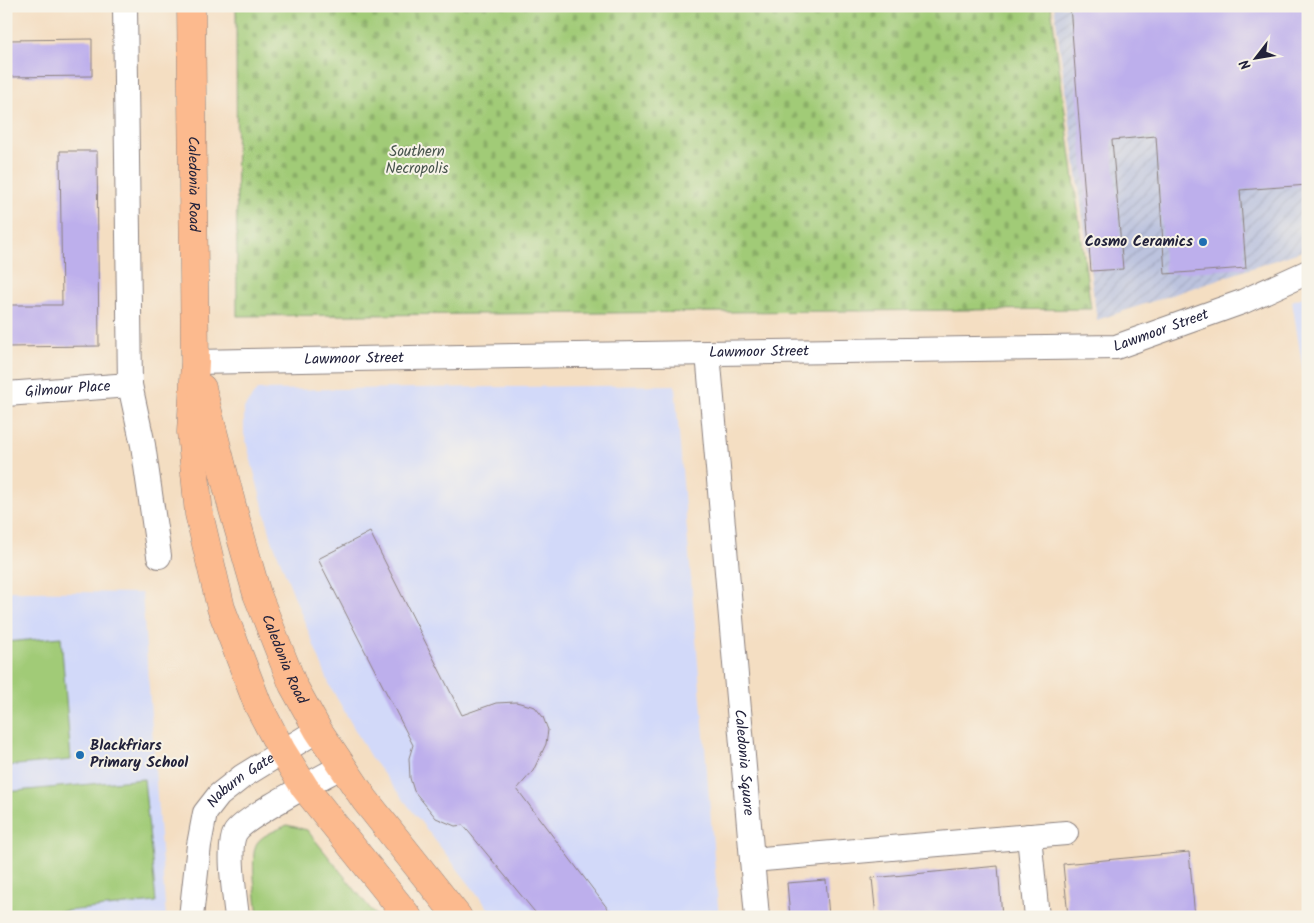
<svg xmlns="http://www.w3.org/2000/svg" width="1314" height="923" font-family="Kalam,sans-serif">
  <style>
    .built { fill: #d2d9f9 }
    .industrial { fill: url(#industrial-furrows) }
    .green { fill: #a1cb77; stroke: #627659 }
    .cemetery { fill: url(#cemetery-stones); stroke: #627659 }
    .building { fill: #bdafec }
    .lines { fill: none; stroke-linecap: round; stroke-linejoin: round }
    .street-casing { stroke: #8b807e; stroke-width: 26 }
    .primary-casing { stroke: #8b807e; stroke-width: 29 }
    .street { stroke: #fff; stroke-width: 24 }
    .primary { stroke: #fcba8e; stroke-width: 28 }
    .poi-dot { fill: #1f6fb2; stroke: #f7f3e8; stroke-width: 2 }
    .labels { text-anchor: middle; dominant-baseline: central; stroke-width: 4; stroke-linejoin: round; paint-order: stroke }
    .park-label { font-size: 15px; fill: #48554d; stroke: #f7f3e8 }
    .street-label { font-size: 15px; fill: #22223b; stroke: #f7f3e8 }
    .poi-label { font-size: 15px; font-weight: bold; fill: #22223b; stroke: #f7f3e8; text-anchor: end }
  </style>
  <defs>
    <pattern id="industrial-furrows" width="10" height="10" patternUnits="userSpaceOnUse" patternTransform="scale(1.25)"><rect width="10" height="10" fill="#bcc3de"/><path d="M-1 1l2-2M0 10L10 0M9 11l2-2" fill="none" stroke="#a1a7bf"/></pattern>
    <pattern id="cemetery-stones" width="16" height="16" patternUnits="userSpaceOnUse" patternTransform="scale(1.25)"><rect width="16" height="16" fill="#a1cb77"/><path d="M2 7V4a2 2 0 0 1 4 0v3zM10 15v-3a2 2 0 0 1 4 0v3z" fill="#8aae68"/></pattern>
  </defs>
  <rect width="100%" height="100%" fill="#f7f3e8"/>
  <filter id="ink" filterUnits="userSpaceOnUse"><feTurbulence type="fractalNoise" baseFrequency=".02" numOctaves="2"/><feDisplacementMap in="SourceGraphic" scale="10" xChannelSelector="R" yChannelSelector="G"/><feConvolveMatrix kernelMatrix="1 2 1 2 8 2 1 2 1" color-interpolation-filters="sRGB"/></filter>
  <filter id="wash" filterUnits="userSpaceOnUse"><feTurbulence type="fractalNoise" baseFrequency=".0096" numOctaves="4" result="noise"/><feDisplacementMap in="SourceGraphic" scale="20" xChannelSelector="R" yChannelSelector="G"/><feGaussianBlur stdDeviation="1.12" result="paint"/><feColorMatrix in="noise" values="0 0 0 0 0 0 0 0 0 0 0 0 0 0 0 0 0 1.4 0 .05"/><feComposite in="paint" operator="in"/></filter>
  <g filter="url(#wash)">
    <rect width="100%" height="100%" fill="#f4dec2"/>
    <!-- built -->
    <path class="built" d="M 1308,295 L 1308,403 L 1292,301 Z
      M 675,385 L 719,917 L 495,917 L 371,758 L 330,686 L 272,540 L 244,434 L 244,408 L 257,390 Z
      M 6,591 L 142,593 L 166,917 L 6,917 Z"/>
    <!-- industrial -->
    <path class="industrial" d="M 1054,6 L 1308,6 L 1308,249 L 1097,320 Z"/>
    <!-- green -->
    <path class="green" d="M 61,637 L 71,760 L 6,766 L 6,642 Z
      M 144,779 L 156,902 L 6,917 L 6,792 Z
      M 287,825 L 307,830 L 377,917 L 258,917 C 257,901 249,855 257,843 C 263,834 278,830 287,825 Z"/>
    <!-- cemetery -->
    <path class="cemetery" d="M 236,6 L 1051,6 L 1091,309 L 237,316 Z"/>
    <g id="blocks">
      <!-- building -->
      <path class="building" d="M 1070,6 L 1308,6 L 1308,185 L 1240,190 L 1246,268 L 1165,274 L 1156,136 L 1112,140 L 1123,269 L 1091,271 Z
        M 92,39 L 92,76 L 6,77 L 6,40 Z
        M 60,151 L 97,151 L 99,346 L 6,347 L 6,305 L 62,305 Z
        M 370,532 L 462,715 L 496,703 L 516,702 L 535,707 L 543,717 L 548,730 L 546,744 L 533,771 L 517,789 L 614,917 L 539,917 L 463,825 L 455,826 L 436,818 L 414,791 L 410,778 L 409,758 L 413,745 L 318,559 Z
        M 1189,852 L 1195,917 L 1068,917 L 1063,864 Z
        M 998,866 L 1002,917 L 876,917 L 872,878 Z
        M 826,880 L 829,917 L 790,917 L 787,883 Z"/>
    </g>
  </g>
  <g filter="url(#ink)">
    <use href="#blocks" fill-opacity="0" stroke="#8b807e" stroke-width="1"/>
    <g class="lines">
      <!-- street casing -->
      <g class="street-casing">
        <g id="street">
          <path d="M 125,6 L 130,385 L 143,445 L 159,556"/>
          <path id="s1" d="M 708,353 L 757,917"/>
          <path id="s2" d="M 195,362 L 576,355 L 1116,347 L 1242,302 L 1308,272"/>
          <path id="s3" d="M 6,394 L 130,385"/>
          <path d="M 1029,836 L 1037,917"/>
          <path d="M 752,860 L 1066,833"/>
          <path id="s4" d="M 191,917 L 199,845 L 205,813 L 219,795 L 243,776 L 318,730"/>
          <path d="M 237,917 C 235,898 227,848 235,833 C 243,818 323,777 342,766"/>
        </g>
      </g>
      <!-- primary casing -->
      <g class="primary-casing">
        <g id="primary">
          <path id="s5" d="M 191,6 L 195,362 L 191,432 L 199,514 L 221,608 L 258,705 L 282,751 L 305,788 L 408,917"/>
          <path id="s6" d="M 202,388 L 232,506 L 257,594 L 293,685 L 318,730 L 365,800 L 458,917"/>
        </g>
      </g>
      <!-- street -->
      <use href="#street" class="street"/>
      <!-- primary -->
      <use href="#primary" class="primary"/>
    </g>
  </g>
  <!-- markers -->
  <g class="poi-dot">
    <circle cx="1203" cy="242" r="5"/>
    <circle cx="80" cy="755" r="5"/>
  </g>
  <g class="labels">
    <!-- park labels -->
    <g class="park-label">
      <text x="417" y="152">Southern<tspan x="417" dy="17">Necropolis</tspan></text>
    </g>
    <!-- street labels -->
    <g class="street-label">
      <text stroke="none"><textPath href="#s5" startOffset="178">Caledonia Road</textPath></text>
      <text stroke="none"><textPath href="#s2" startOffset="969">Lawmoor Street</textPath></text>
      <text stroke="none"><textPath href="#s2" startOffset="564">Lawmoor Street</textPath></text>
      <text stroke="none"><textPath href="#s2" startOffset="159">Lawmoor Street</textPath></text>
      <text stroke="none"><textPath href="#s3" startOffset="62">Gilmour Place</textPath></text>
      <text stroke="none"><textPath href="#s6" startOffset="284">Caledonia Road</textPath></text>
      <text stroke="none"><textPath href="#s1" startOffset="411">Caledonia Square</textPath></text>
      <text stroke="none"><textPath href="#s4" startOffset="154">Naburn Gate</textPath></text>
    </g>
    <!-- poi labels -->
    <g class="poi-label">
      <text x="1193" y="242">Cosmo Ceramics</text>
      <text x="90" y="746" text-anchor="start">Blackfriars<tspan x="90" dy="17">Primary School</tspan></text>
    </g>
  </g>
  <!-- margin -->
  <rect width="1314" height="923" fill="none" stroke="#f7f3e8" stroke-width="25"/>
  <!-- north arrow -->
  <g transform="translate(1256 58) rotate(239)" stroke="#f7f3e8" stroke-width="4" paint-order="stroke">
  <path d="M0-4L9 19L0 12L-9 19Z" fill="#22223b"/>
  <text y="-8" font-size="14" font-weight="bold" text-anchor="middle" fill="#22223b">N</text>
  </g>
</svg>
